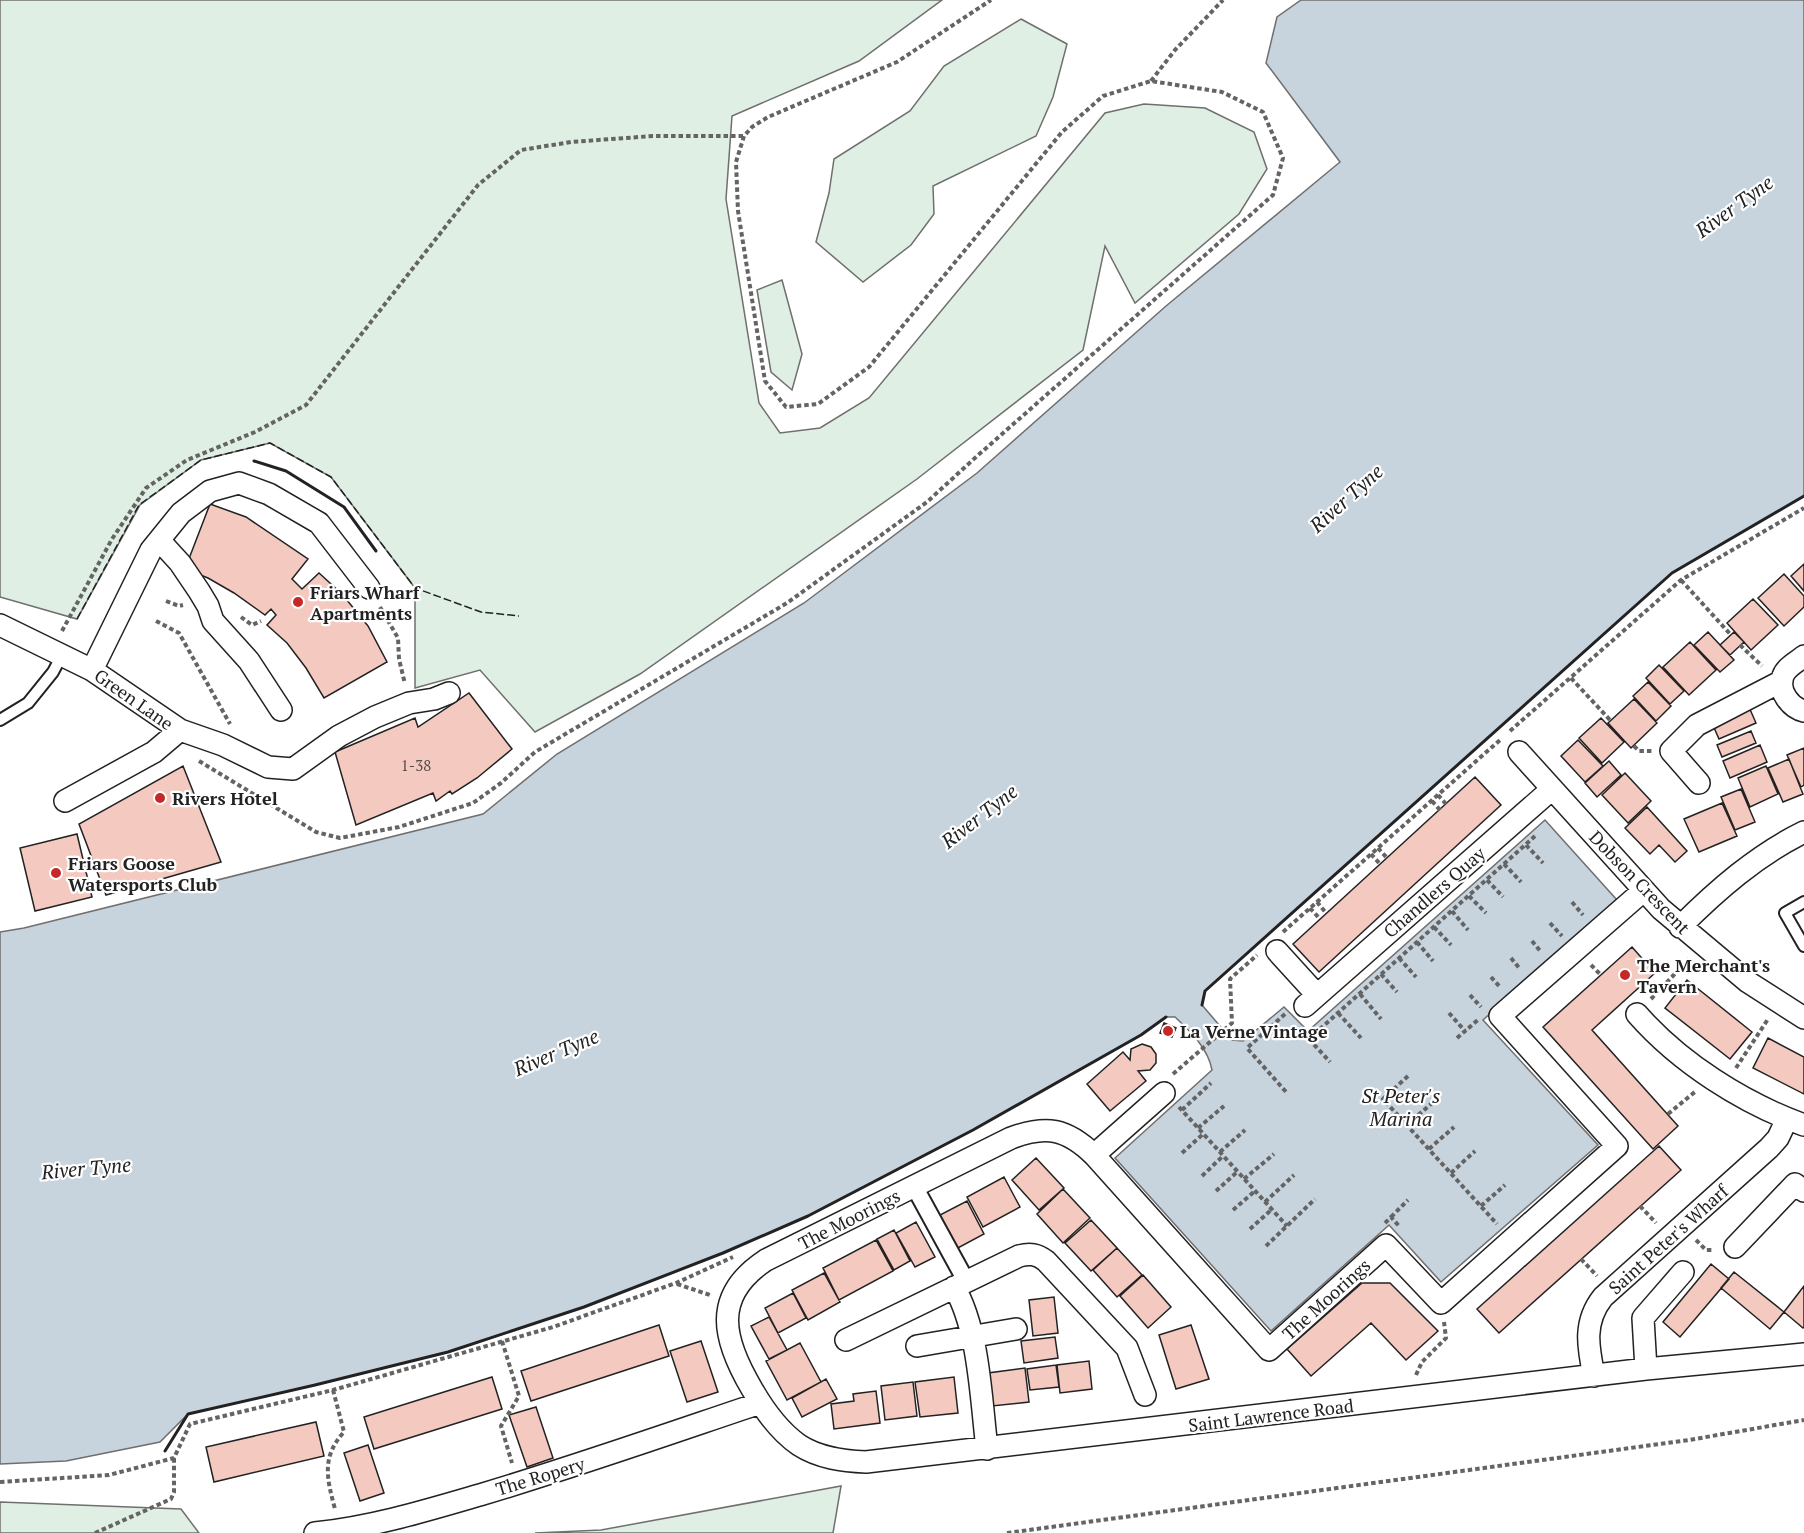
<svg xmlns="http://www.w3.org/2000/svg" width="1804" height="1533" font-family="'PT Serif',serif">
  <style>
    .green { fill: #e0efe3; stroke: #6f6f6f; stroke-width: 1.5 }
    .water { fill: #c7d3dd; stroke: #6f6f6f; stroke-width: 1.5 }
    .building { fill: #f3c9c0; stroke: #222; stroke-width: 1.5 }
    .lines { fill: none; stroke-linecap: round; stroke-linejoin: round }
    .service-casing { stroke: #222; stroke-width: 14 }
    .pedestrian-casing { stroke: #222; stroke-width: 20 }
    .minor-casing { stroke: #222; stroke-width: 24 }
    .path { stroke: #646464; stroke-width: 4; stroke-dasharray: 4.5 3; stroke-linecap: butt }
    .service { stroke: #fff; stroke-width: 10 }
    .pedestrian { stroke: #fff; stroke-width: 16 }
    .minor { stroke: #fff; stroke-width: 21 }
    .fence { stroke: #222; stroke-width: 1.5; stroke-dasharray: 8 3; stroke-linecap: butt }
    .wall { stroke: #222; stroke-width: 3 }
    .poi-dot { fill: #c62828; stroke: #fff; stroke-width: 2 }
    .labels { text-anchor: middle; dominant-baseline: central; stroke-width: 4.5; stroke-linejoin: round; paint-order: stroke }
    .number-label { font-size: 15px; fill: #564c4a }
    .poi-label { font-size: 18px; font-weight: bold; fill: #222; stroke: #fff; text-anchor: start }
    .street-label { font-size: 18px; fill: #222; stroke: #fff }
    .water-label { font-size: 20px; font-style: italic; fill: #222; stroke: #fff }
  </style>
  <rect width="100%" height="100%" fill="#fff"/>
  <!-- green -->
  <path class="green" d="M 0,0 L 942,0 L 859,61 L 732,116 L 726,199 L 759,403 L 780,433 L 820,428 L 869,398 L 1105,113 L 1144,104 L 1205,108 L 1254,132 L 1267,169 L 1239,214 L 1135,303 L 1105,246 L 1083,350 L 917,479 L 640,674 L 535,732 L 480,670 L 415,688 L 415,588 L 331,477 L 270,443 L 201,460 L 140,505 L 77,619 L 0,597 Z
    M 1021,19 L 1067,44 L 1053,97 L 1036,136 L 933,186 L 934,214 L 911,245 L 863,282 L 816,242 L 829,193 L 834,159 L 910,111 L 944,66 Z
    M 782,280 L 802,354 L 792,390 L 771,372 L 757,290 Z
    M 841,1486 L 833,1533 L 535,1533 L 601,1530 Z
    M 0,1502 L 181,1509 L 199,1533 L 0,1533 Z"/>
  <!-- water -->
  <path class="water" d="M 1301,0 L 1804,0 L 1804,496 L 1672,573 L 1205,991 L 1202,1005 L 1232,1040 L 1243,1041 L 1284,1007 L 1308,1031 L 1545,820 L 1617,900 L 1483,1020 L 1598,1145 L 1441,1282 L 1389,1225 L 1271,1331 L 1115,1158 L 1212,1070 C 1208,1048 1190,1031 1175,1017 L 1166,1017 L 1141,1035 L 973,1130 L 808,1216 L 723,1253 L 584,1307 L 448,1352 L 315,1385 L 188,1414 L 160,1442 L 66,1461 L 0,1464 L 0,932 L 24,928 L 483,814 L 557,754 L 804,603 L 977,473 L 1166,306 L 1340,162 L 1266,63 L 1277,17 Z"/>
  <!-- building -->
  <path class="building" d="M 210,504 L 246,517 L 308,559 L 292,579 L 302,589 L 319,573 L 342,594 L 368,626 L 387,662 L 324,698 L 306,668 L 287,643 L 267,625 L 276,615 L 271,609 L 265,615 L 234,593 L 208,578 L 185,569 Z
    M 1804,564 L 1804,591 L 1791,576 Z
    M 1784,574 L 1804,596 L 1804,607 L 1784,626 L 1758,598 Z
    M 1753,599 L 1778,625 L 1751,650 L 1727,623 Z
    M 1708,632 L 1734,660 L 1720,672 L 1694,645 Z
    M 1734,632 L 1744,642 L 1730,655 L 1720,645 Z
    M 1690,642 L 1716,670 L 1689,695 L 1663,667 Z
    M 1659,665 L 1684,691 L 1670,704 L 1646,678 Z
    M 1648,682 L 1671,706 L 1656,721 L 1633,696 Z
    M 469,693 L 512,749 L 477,778 L 452,794 L 450,791 L 436,801 L 433,793 L 356,825 L 335,752 L 415,718 L 418,727 Z
    M 1634,699 L 1657,723 L 1631,748 L 1608,723 Z
    M 1749,707 L 1756,723 L 1719,739 L 1712,723 Z
    M 1601,718 L 1624,742 L 1602,763 L 1579,738 Z
    M 1751,731 L 1756,743 L 1722,757 L 1717,745 Z
    M 1578,740 L 1603,766 L 1585,782 L 1561,756 Z
    M 1760,745 L 1767,762 L 1730,778 L 1723,761 Z
    M 1804,748 L 1804,785 L 1801,787 L 1787,755 Z
    M 1789,759 L 1803,794 L 1783,802 L 1768,768 Z
    M 1609,761 L 1621,775 L 1597,797 L 1585,783 Z
    M 183,766 L 221,862 L 106,895 L 79,824 Z
    M 1766,766 L 1778,794 L 1750,807 L 1738,778 Z
    M 1625,773 L 1651,801 L 1628,823 L 1602,795 Z
    M 1475,777 L 1501,805 L 1319,972 L 1293,944 Z
    M 1741,789 L 1755,822 L 1735,830 L 1721,797 Z
    M 1722,803 L 1737,836 L 1699,852 L 1684,819 Z
    M 1647,807 L 1687,851 L 1675,862 L 1659,845 L 1650,854 L 1625,828 Z
    M 77,834 L 92,897 L 35,911 L 20,848 Z
    M 1632,947 L 1655,973 L 1592,1030 L 1678,1126 L 1653,1149 L 1543,1027 Z
    M 1687,980 L 1752,1032 L 1730,1059 L 1665,1008 Z
    M 1164,1023 L 1176,1028 L 1172,1037 L 1160,1033 Z
    M 1768,1038 L 1804,1057 L 1804,1094 L 1753,1068 Z
    M 1142,1044 L 1151,1047 L 1156,1054 L 1156,1063 L 1150,1070 L 1138,1071 L 1146,1081 L 1110,1111 L 1087,1084 L 1123,1052 L 1130,1060 L 1131,1049 Z
    M 1659,1146 L 1681,1170 L 1499,1333 L 1477,1309 Z
    M 1036,1158 L 1064,1188 L 1039,1210 L 1012,1180 Z
    M 1004,1177 L 1020,1207 L 983,1227 L 967,1197 Z
    M 1063,1189 L 1090,1218 L 1063,1243 L 1037,1214 Z
    M 967,1201 L 984,1234 L 956,1249 L 938,1216 Z
    M 1091,1220 L 1117,1248 L 1091,1271 L 1065,1243 Z
    M 916,1222 L 935,1257 L 915,1267 L 896,1233 Z
    M 894,1230 L 910,1261 L 894,1270 L 877,1239 Z
    M 876,1240 L 893,1271 L 839,1300 L 823,1268 Z
    M 1117,1248 L 1142,1275 L 1117,1297 L 1093,1270 Z
    M 1711,1264 L 1729,1279 L 1680,1337 L 1663,1322 Z
    M 1734,1272 L 1784,1312 L 1770,1329 L 1721,1288 Z
    M 824,1273 L 840,1302 L 808,1320 L 792,1290 Z
    M 1143,1275 L 1171,1307 L 1148,1328 L 1120,1296 Z
    M 1362,1283 L 1390,1283 L 1438,1331 L 1406,1360 L 1371,1323 L 1311,1376 L 1287,1349 Z
    M 1804,1286 L 1804,1327 L 1803,1328 L 1784,1312 Z
    M 793,1293 L 806,1318 L 778,1333 L 765,1308 Z
    M 1054,1297 L 1058,1333 L 1033,1336 L 1029,1300 Z
    M 769,1317 L 787,1350 L 769,1359 L 751,1326 Z
    M 659,1325 L 669,1356 L 531,1401 L 521,1371 Z
    M 1191,1325 L 1209,1379 L 1176,1389 L 1159,1335 Z
    M 1055,1337 L 1058,1358 L 1024,1363 L 1021,1341 Z
    M 701,1341 L 718,1392 L 687,1402 L 670,1351 Z
    M 800,1343 L 821,1382 L 787,1400 L 766,1361 Z
    M 1089,1361 L 1092,1389 L 1060,1393 L 1057,1365 Z
    M 1056,1365 L 1059,1387 L 1030,1390 L 1027,1369 Z
    M 1025,1368 L 1029,1402 L 992,1406 L 988,1373 Z
    M 492,1377 L 502,1409 L 374,1449 L 364,1417 Z
    M 954,1377 L 958,1413 L 920,1417 L 915,1382 Z
    M 826,1379 L 837,1399 L 802,1417 L 792,1398 Z
    M 913,1382 L 917,1416 L 885,1420 L 881,1386 Z
    M 876,1391 L 880,1423 L 834,1429 L 831,1404 L 854,1401 L 853,1394 Z
    M 536,1407 L 553,1458 L 527,1467 L 509,1415 Z
    M 316,1422 L 324,1456 L 214,1482 L 206,1447 Z
    M 368,1445 L 384,1493 L 360,1501 L 344,1453 Z"/>
  <g class="lines">
    <!-- service casing -->
    <g class="service-casing">
      <path id="service" d="M 0,720 L 28,703 L 53,672 L 62,655
        M 1804,902 L 1785,913 L 1804,946"/>
    </g>
    <!-- pedestrian casing -->
    <g class="pedestrian-casing">
      <path id="pedestrian" d="M 914,1186 L 966,1281"/>
    </g>
    <!-- minor casing -->
    <g class="minor-casing">
      <path id="minor" d="M 159,540 L 180,563 L 199,591 L 208,606 L 213,621 L 249,661 L 281,710
        M 0,625 L 92,670 L 180,730 L 223,745 L 268,767 L 293,769 L 339,736 L 375,717 L 409,703 L 434,699 L 449,693
        M 1804,656 C 1797,662 1786,667 1783,676 C 1777,691 1791,708 1804,711
        M 92,670 L 151,550 L 181,513 L 210,491 L 239,483 L 269,494 L 319,523 L 369,588
        M 1519,752 L 1661,909 L 1748,982 L 1804,1018
        M 1699,783 L 1671,751 L 1697,725 L 1782,681
        M 65,801 L 154,752 L 180,730
        M 1643,891 L 1500,1016 L 1617,1146 L 1441,1303 L 1386,1245 L 1269,1350 L 1094,1155 C 1066,1128 1046,1125 1011,1138 L 766,1260 C 711,1296 723,1340 752,1389 C 764,1410 779,1431 799,1445 C 819,1458 843,1461 866,1462 L 1646,1369 L 1804,1354
        M 1680,927 C 1717,890 1757,855 1804,832
        M 1277,951 L 1317,995
        M 1305,1006 L 1552,789
        M 1637,1014 C 1680,1063 1743,1103 1804,1125
        M 1094,1155 L 1164,1093
        M 1735,1247 L 1795,1184 L 1804,1191
        M 954,1287 C 979,1329 981,1399 987,1449
        M 846,1340 L 1019,1256 C 1030,1253 1037,1254 1046,1261 L 1127,1348 L 1145,1395
        M 917,1346 L 1016,1329
        M 1646,1369 L 1643,1318 L 1683,1272
        M 1594,1376 C 1588,1347 1583,1322 1603,1297 L 1769,1148 L 1778,1138 L 1787,1119
        M 315,1533 C 373,1527 428,1510 483,1494 C 577,1466 668,1434 760,1403"/>
    </g>
    <!-- path -->
    <path class="path" d="M 1151,81 L 1175,50 L 1223,0
      M 1681,580 L 1731,635
      M 166,601 L 179,606 L 183,605
      M 380,607 L 398,638 L 399,659 L 405,684
      M 241,617 L 252,625 L 261,621
      M 156,621 L 179,633 L 230,724
      M 62,631 L 112,539 L 146,488 L 187,460 L 255,432 L 306,405 L 478,185 L 521,150 L 571,142 L 653,136 L 744,136
      M 1740,645 L 1762,666
      M 1571,678 L 1610,720
      M 1510,731 L 1681,580 L 1804,508
      M 1634,746 L 1639,751 L 1652,751
      M 199,761 L 316,832 L 340,838 L 399,827 L 473,803 L 501,783 L 535,752 L 787,603 L 927,502 L 976,457 L 1273,195 L 1283,158 L 1263,112 L 1222,92 L 1151,81 L 1103,96 L 1062,132 L 869,367 L 818,404 L 786,407 L 765,381 L 738,211 L 736,162 L 744,136 L 752,127 L 768,117 L 897,62 L 991,0
      M 1438,795 L 1446,804
      M 1432,801 L 1440,810
      M 1526,845 L 1543,863
      M 1378,848 L 1387,858
      M 1371,854 L 1380,864
      M 1504,864 L 1521,882
      M 1487,880 L 1503,897
      M 1469,896 L 1486,913
      M 1317,902 L 1326,913
      M 1572,902 L 1583,915
      M 1310,908 L 1320,919
      M 1452,911 L 1468,930
      M 1550,923 L 1562,936
      M 1434,927 L 1451,945
      M 1283,932 L 1500,740
      M 1532,941 L 1541,952
      M 1417,942 L 1433,961
      M 1399,958 L 1416,977
      M 1511,958 L 1520,969
      M 1591,965 L 1601,975
      M 1381,974 L 1397,992
      M 1491,977 L 1500,987
      M 1360,994 L 1381,1019
      M 1470,995 L 1481,1007
      M 1651,999 L 1689,959
      M 1338,1013 L 1361,1038
      M 1449,1013 L 1465,1031
      M 1285,1014 L 1247,1048 L 1287,1093
      M 1298,1028 L 1309,1039 L 1535,836
      M 1457,1038 L 1479,1019
      M 1309,1039 L 1330,1062
      M 1736,1068 L 1768,1019
      M 1173,1074 L 1232,1023 L 1230,979 L 1257,955
      M 1408,1076 L 1383,1099 L 1497,1224
      M 1179,1107 L 1287,1226
      M 1182,1110 L 1211,1083
      M 1668,1114 L 1696,1091
      M 1407,1125 L 1432,1103
      M 1198,1128 L 1224,1106
      M 1429,1149 L 1454,1127
      M 1220,1152 L 1245,1130
      M 1182,1153 L 1203,1134
      M 1451,1173 L 1475,1151
      M 1202,1176 L 1223,1156
      M 1244,1179 L 1274,1154
      M 1216,1191 L 1237,1172
      M 1265,1202 L 1294,1175
      M 1481,1206 L 1505,1185
      M 1640,1206 L 1656,1223
      M 1233,1210 L 1255,1191
      M 1391,1217 L 1408,1200
      M 1385,1223 L 1391,1217 L 1399,1226
      M 1250,1229 L 1271,1210
      M 1696,1240 L 1706,1250 L 1714,1250
      M 1266,1246 L 1315,1199
      M 1581,1259 L 1597,1276
      M 677,1284 L 710,1295
      M 502,1341 L 519,1396 L 501,1426 L 512,1463
      M 1416,1375 L 1422,1362 L 1446,1338 L 1444,1322
      M 333,1390 L 344,1432 C 321,1457 327,1479 335,1509
      M 0,1482 L 109,1475 L 174,1458 L 190,1424 L 333,1390 L 553,1327 L 676,1283 L 733,1257
      M 95,1533 L 171,1499 L 174,1492 L 174,1458
      M 1007,1533 L 1689,1440 L 1804,1420"/>
    <!-- service -->
    <use href="#service" class="service"/>
    <!-- pedestrian -->
    <use href="#pedestrian" class="pedestrian"/>
    <!-- minor -->
    <use href="#minor" class="minor"/>
    <!-- fence -->
    <path class="fence" d="M 77,619 L 139,505 L 201,460 L 270,443 L 331,477 L 415,588 L 481,612 L 519,616"/>
    <!-- wall -->
    <path class="wall" d="M 254,461 L 286,471 L 344,507 L 376,551
      M 1202,1005 L 1205,991 L 1672,573 L 1804,496
      M 165,1451 L 188,1414 L 315,1385 L 448,1352 L 584,1307 L 723,1253 L 808,1216 L 973,1130 L 1141,1035 L 1166,1017"/>
  </g>
  <!-- markers -->
  <g class="poi-dot">
    <circle cx="298" cy="602" r="6"/>
    <circle cx="160" cy="798" r="6"/>
    <circle cx="56" cy="873" r="6"/>
    <circle cx="1625" cy="975" r="6"/>
    <circle cx="1168" cy="1031" r="6"/>
  </g>
  <g class="labels">
    <!-- number labels -->
    <g class="number-label">
      <text x="416" y="765">1-38</text>
    </g>
    <!-- poi labels -->
    <g class="poi-label">
      <text x="310" y="592">Friars Wharf<tspan x="310" dy="21">Apartments</tspan></text>
      <text x="172" y="798">Rivers Hotel</text>
      <text x="68" y="863">Friars Goose<tspan x="68" dy="21">Watersports Club</tspan></text>
      <text x="1637" y="965">The Merchant's<tspan x="1637" dy="21">Tavern</tspan></text>
      <text x="1180" y="1031">La Verne Vintage</text>
    </g>
    <!-- street labels -->
    <g class="street-label">
      <text transform="translate(134 699) rotate(35)">Green Lane</text>
      <text transform="translate(1640 882) rotate(46)">Dobson Crescent</text>
      <text transform="translate(1434 892) rotate(-41)">Chandlers Quay</text>
      <text transform="translate(849 1219) rotate(-27)">The Moorings</text>
      <text transform="translate(1668 1239) rotate(-42)">Saint Peter's Wharf</text>
      <text transform="translate(1326 1299) rotate(-42)">The Moorings</text>
      <text transform="translate(1271 1415) rotate(-7)">Saint Lawrence Road</text>
      <text transform="translate(540 1476) rotate(-17)">The Ropery</text>
    </g>
    <!-- water labels -->
    <g class="water-label">
      <text transform="translate(1734 206) rotate(-36)">River Tyne</text>
      <text transform="translate(1346 498) rotate(-42)">River Tyne</text>
      <text transform="translate(979 816) rotate(-38)">River Tyne</text>
      <text transform="translate(556 1052) rotate(-23)">River Tyne</text>
      <text x="1401" y="1095">St Peter's<tspan x="1401" dy="23">Marina</tspan></text>
      <text transform="translate(86 1168) rotate(-5)">River Tyne</text>
    </g>
  </g>
</svg>
